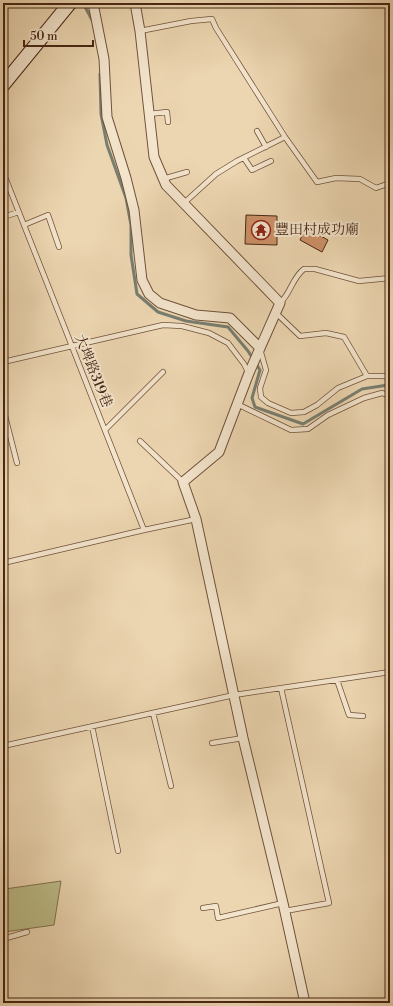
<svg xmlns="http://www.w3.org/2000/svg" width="393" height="1006" font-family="'Libre Bodoni','Noto Serif TC',serif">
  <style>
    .green { fill: #bcbc88; stroke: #82714e }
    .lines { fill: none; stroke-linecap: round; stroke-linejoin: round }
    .stream { stroke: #787e70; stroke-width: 3 }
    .building { fill: #cd9168; stroke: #472613 }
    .lane-casing { stroke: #70523a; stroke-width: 6 }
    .street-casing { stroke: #70523a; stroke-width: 11 }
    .secondary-casing { stroke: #472613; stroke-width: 15 }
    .lane { stroke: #f3e4cc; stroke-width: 4.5 }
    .street { stroke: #f3e4cc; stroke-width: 9 }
    .secondary { stroke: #f3e4cc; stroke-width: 13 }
    .labels { text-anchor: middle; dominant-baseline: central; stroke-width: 4; stroke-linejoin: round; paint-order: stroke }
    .poi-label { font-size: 14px; fill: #472613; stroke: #f3e4cc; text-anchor: start }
    .street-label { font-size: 14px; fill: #472613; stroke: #f3e4cc }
  </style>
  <rect width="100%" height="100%" fill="#ecd6b1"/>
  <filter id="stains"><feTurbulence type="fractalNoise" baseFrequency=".005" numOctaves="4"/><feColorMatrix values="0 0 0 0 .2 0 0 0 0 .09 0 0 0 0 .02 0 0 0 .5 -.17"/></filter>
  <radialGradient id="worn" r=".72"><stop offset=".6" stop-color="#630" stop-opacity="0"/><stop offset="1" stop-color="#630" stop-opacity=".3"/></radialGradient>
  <!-- green -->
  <path class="green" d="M 61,881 L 54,925 L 4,932 L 5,889 Z"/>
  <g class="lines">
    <!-- stream -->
    <path class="stream" d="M 83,3 L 92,20
      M 100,74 L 101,114 L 107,145 L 126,198 L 131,225 L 131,255 L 137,294 L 158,312 L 186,321 L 228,327 L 248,351 L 260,370 L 252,398 L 255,407 L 303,424 L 362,389 L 388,385 L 390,386"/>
  </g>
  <!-- building -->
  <path class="building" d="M 246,215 L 277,216 L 277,245 L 245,244 Z
    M 306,228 L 328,240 L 322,252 L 300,240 Z"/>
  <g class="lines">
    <!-- lane casing -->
    <g class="lane-casing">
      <path id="lane" d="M 140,31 L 191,21 L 212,19 L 216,28 L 285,137 L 317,182 L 336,178 L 360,179 L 376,188 L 390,183
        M 149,114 L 167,112 L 168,122
        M 257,131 L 266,147
        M 244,158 L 252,170 L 271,161
        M 3,172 C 50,291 98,411 144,530 L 196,519
        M 163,179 L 187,172
        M 184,203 L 216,174 L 237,161 L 285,137
        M 3,217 L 19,212
        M 24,225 L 48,215 L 59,247
        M 280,303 C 291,293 292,278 304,269 L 315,269 L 359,281 L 390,278
        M 276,313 L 300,336 L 326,333 L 344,337 L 367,376
        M 260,349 L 266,370 L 260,388 L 261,397 L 268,403 L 291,413 L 304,412 L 317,405 L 338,388 L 367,376 L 383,376 L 390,377
        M 3,362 L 163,325 L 182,326 L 209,333 L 228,343 L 244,364 L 248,372
        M 237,404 L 291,430 L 308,429 L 328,415 L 364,398 L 382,393 L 390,396
        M 3,408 L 17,463
        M 105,430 L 163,372
        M 140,441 L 183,482
        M 3,563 L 144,530
        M 337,680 L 349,715 L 363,716
        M 281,688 L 329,903 L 285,911
        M 153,713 L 171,786
        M 92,726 L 118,851
        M 212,743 L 243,738
        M 3,746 L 234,695 L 390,672
        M 203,908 L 216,906 L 218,918 L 283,903
        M 3,939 L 27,932"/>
    </g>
    <!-- street casing -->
    <g class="street-casing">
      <path id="street" d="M 93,3 L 104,59 L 107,117 L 126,178 L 134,210 L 142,280 L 149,294 L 160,303 L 196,315 L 230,318 L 260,348
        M 135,3 L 140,31 L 154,157 L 166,185 L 280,303 L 249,373 L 219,452 L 183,482 L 196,519 L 243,738 L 283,903 L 305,1003"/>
    </g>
    <!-- secondary casing -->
    <g class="secondary-casing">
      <path id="secondary" d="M 3,85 L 70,3"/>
    </g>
    <!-- lane -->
    <use href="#lane" class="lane"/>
    <!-- street -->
    <use href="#street" class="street"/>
    <!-- secondary -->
    <use href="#secondary" class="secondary"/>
  </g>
  <!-- icons -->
  <defs>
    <g id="temple-ring" transform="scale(1)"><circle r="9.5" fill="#f3e4cc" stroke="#8f2418" stroke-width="1.5"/><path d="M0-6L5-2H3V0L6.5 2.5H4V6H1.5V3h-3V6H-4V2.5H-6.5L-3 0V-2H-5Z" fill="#8f2418"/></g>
  </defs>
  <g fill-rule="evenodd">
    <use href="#temple-ring" x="261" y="230"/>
  </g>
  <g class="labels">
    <!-- poi labels -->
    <g class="poi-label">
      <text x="275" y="230">豐田村成功廟</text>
    </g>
    <!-- street labels -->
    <g class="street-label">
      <text transform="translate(93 371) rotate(68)">大埤路319巷</text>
    </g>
  </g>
  <!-- margin -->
  <rect width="393" height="1006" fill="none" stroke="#ecd6b1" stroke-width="16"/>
  <rect x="4" y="4" width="385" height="998" fill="none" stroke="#472613" stroke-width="2"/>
  <rect x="8" y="8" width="377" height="990" fill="none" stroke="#472613"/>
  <!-- scale -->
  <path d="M24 40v6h69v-6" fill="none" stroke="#472613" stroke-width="2"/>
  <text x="30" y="40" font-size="12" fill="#472613" stroke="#f3e4cc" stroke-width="3" paint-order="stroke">50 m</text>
  <rect width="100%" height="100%" filter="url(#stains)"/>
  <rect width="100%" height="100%" fill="url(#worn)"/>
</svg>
